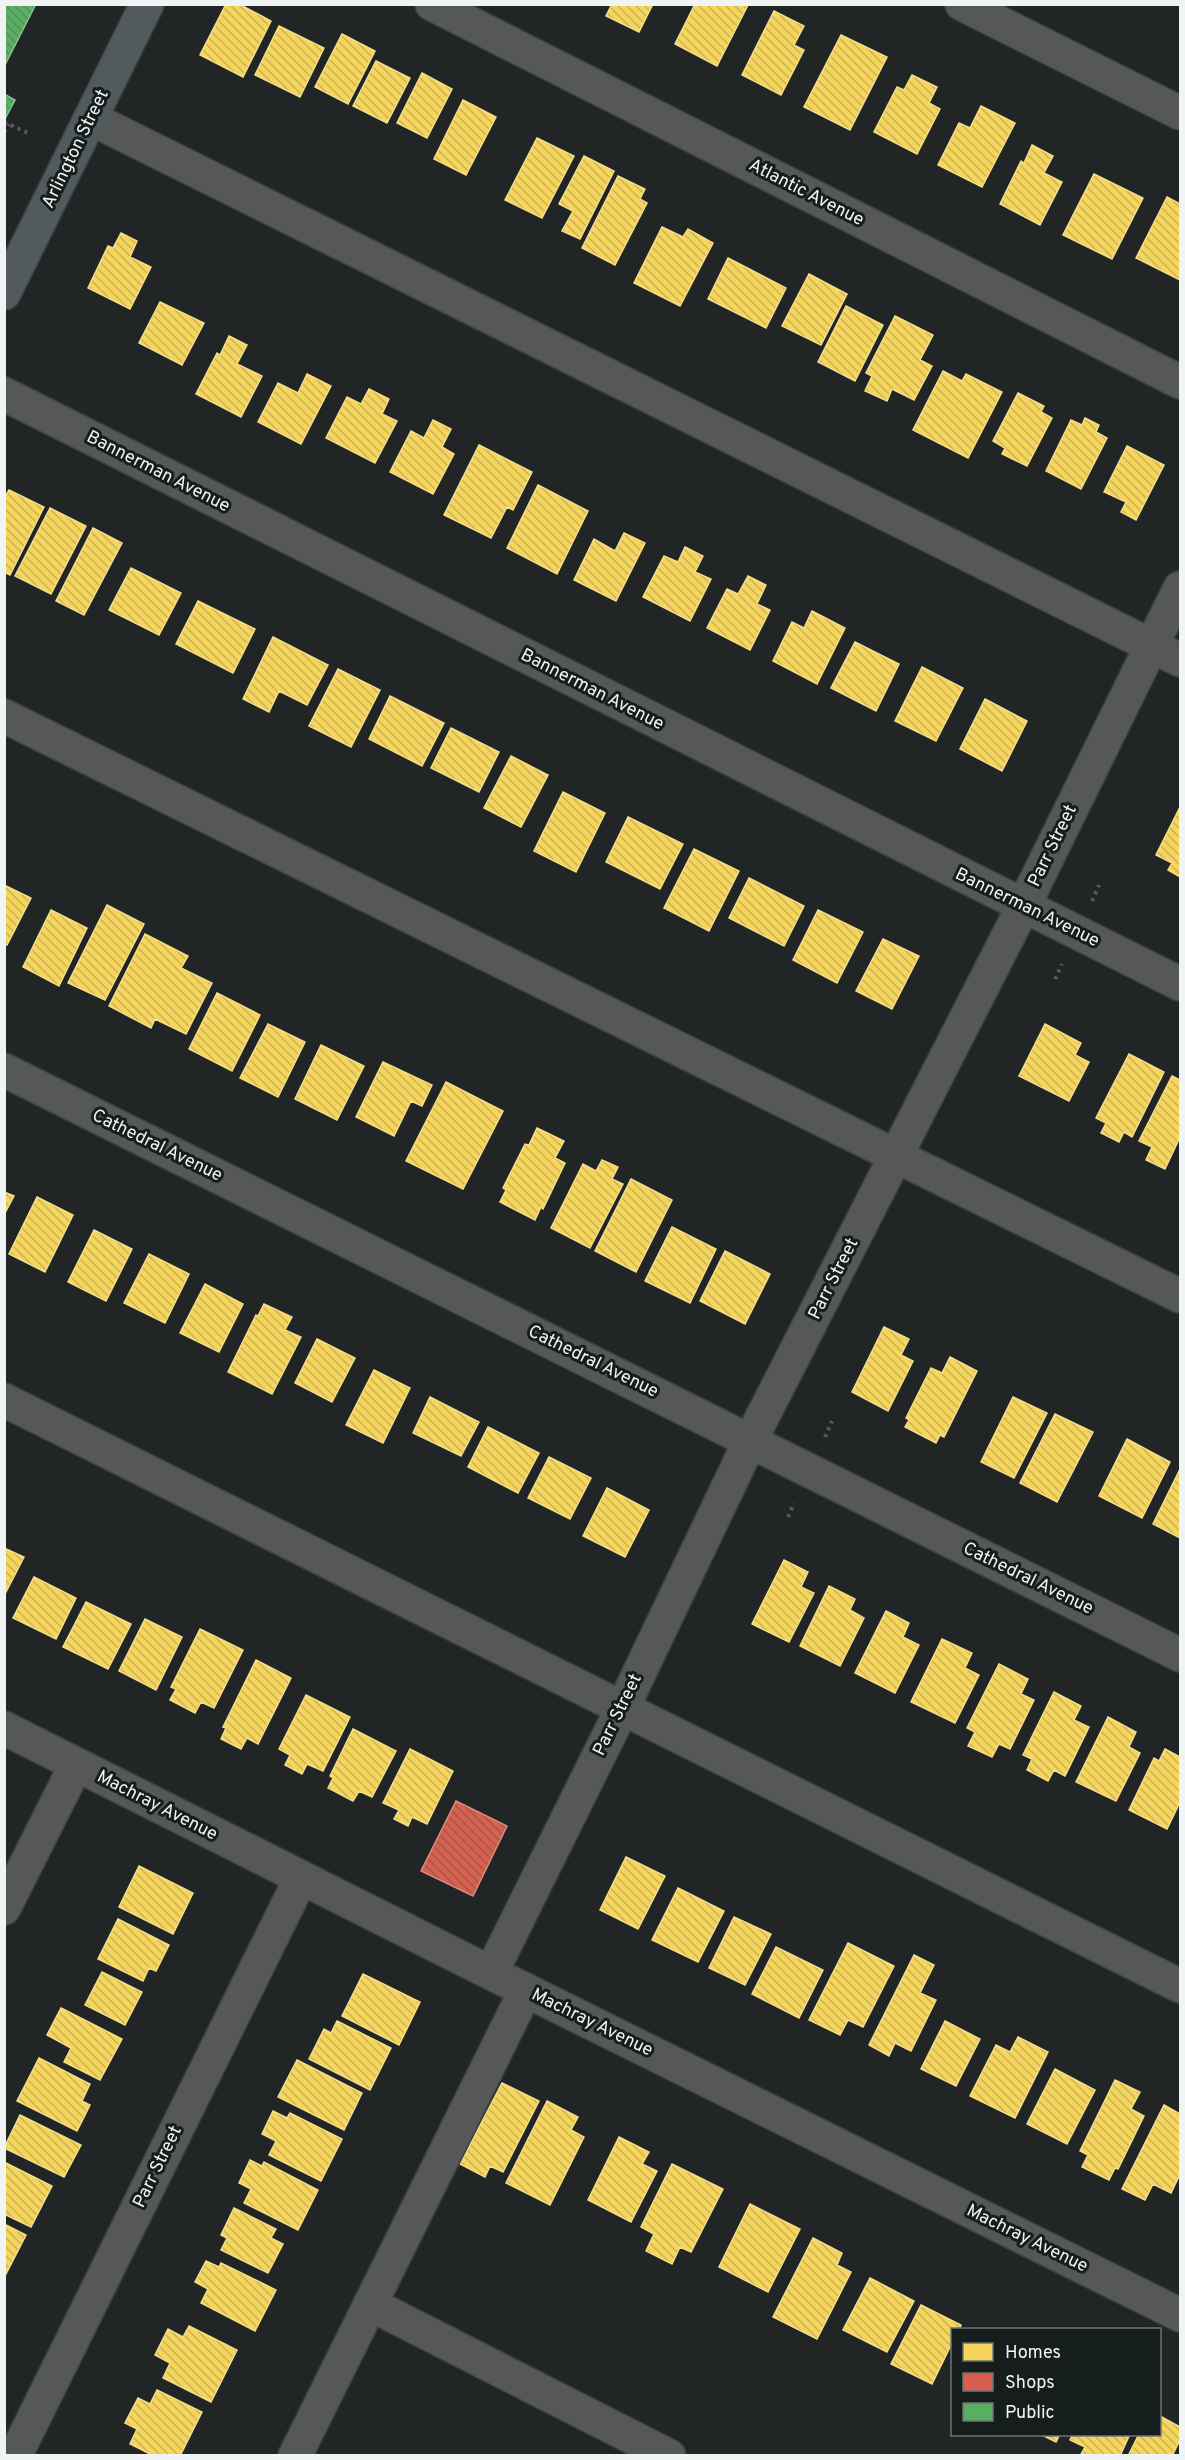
<svg xmlns="http://www.w3.org/2000/svg" width="1185" height="2460" font-family="Overpass,sans-serif">
  <style>
    .homes { fill: url(#homes-back-hatch); stroke: #f4de8a; stroke-width: 1.5 }
    .shops { fill: url(#shops-back-hatch); stroke: #de8c7f; stroke-width: 1.5 }
    .public { fill: url(#public-back-hatch); stroke: #87c38d; stroke-width: 1.5 }
    .lines { fill: none; stroke-linecap: round; stroke-linejoin: round }
    .minor-casing { stroke: #3c4040; stroke-width: 36 }
    .major-casing { stroke: #3c4040; stroke-width: 36 }
    .path { stroke: #585b5b; stroke-width: 4; stroke-dasharray: 3 4.5; stroke-linecap: butt }
    .minor { stroke: #565858; stroke-width: 33 }
    .major { stroke: #515b5b; stroke-width: 33 }
    .labels { text-anchor: middle; dominant-baseline: central; stroke-width: 6; stroke-linejoin: round; paint-order: stroke }
    .street-label { font-size: 18px; fill: #f0f4f4; stroke: #161d1d }
  </style>
  <defs>
    <pattern id="homes-back-hatch" width="6" height="6" patternUnits="userSpaceOnUse" patternTransform="scale(1.5)"><rect width="6" height="6" fill="#f6d55c"/><path d="M-1 5l2 2M0 0l6 6M5-1l2 2" fill="none" stroke="#cab257"/></pattern>
    <pattern id="shops-back-hatch" width="6" height="6" patternUnits="userSpaceOnUse" patternTransform="scale(1.5)"><rect width="6" height="6" fill="#d6604d"/><path d="M-1 5l2 2M0 0l6 6M5-1l2 2" fill="none" stroke="#a4584c"/></pattern>
    <pattern id="public-back-hatch" width="6" height="6" patternUnits="userSpaceOnUse" patternTransform="scale(1.5)"><rect width="6" height="6" fill="#5aae61"/><path d="M-1 5l2 2M0 0l6 6M5-1l2 2" fill="none" stroke="#55905a"/></pattern>
  </defs>
  <rect width="100%" height="100%" fill="#212525"/>
  <!-- homes -->
  <path class="homes" d="M 226,4 L 239,4 L 271,21 L 243,77 L 200,55 Z
    M 612,4 L 653,4 L 639,32 L 606,16 Z
    M 695,4 L 748,5 L 717,66 L 675,44 Z
    M 774,11 L 804,26 L 794,45 L 804,50 L 781,95 L 742,75 Z
    M 279,26 L 324,48 L 300,97 L 255,75 Z
    M 342,34 L 375,51 L 348,104 L 315,87 Z
    M 841,35 L 887,57 L 850,130 L 804,107 Z
    M 376,61 L 410,78 L 387,123 L 353,106 Z
    M 422,73 L 452,89 L 427,138 L 397,123 Z
    M 912,75 L 937,87 L 929,103 L 940,109 L 917,154 L 874,132 L 897,87 L 904,90 Z
    M 463,100 L 496,117 L 466,175 L 434,159 Z
    M 981,106 L 1015,123 L 982,187 L 938,165 L 959,123 L 970,128 Z
    M 537,138 L 574,156 L 542,218 L 505,200 Z
    M 1032,145 L 1053,156 L 1044,173 L 1062,182 L 1040,225 L 1000,204 L 1021,161 L 1024,163 Z
    M 584,156 L 614,171 L 580,239 L 562,231 L 573,211 L 559,204 Z
    M 1094,174 L 1143,198 L 1112,259 L 1063,235 Z
    M 618,176 L 645,189 L 640,199 L 647,203 L 615,265 L 582,248 Z
    M 1167,197 L 1180,204 L 1180,280 L 1136,258 Z
    M 662,227 L 683,237 L 688,229 L 713,243 L 680,306 L 634,283 Z
    M 121,233 L 137,241 L 130,257 L 151,267 L 130,309 L 88,288 L 108,246 L 113,248 Z
    M 728,258 L 786,288 L 766,328 L 708,299 Z
    M 809,274 L 847,294 L 821,345 L 782,326 Z
    M 160,302 L 204,323 L 182,365 L 139,343 Z
    M 846,306 L 883,325 L 855,381 L 818,362 Z
    M 895,316 L 933,335 L 920,360 L 932,366 L 914,400 L 892,389 L 887,401 L 865,391 L 872,376 L 866,373 Z
    M 229,336 L 247,345 L 237,364 L 262,376 L 241,417 L 196,394 L 217,353 L 220,355 Z
    M 943,371 L 962,381 L 966,374 L 1002,392 L 968,458 L 913,430 Z
    M 307,374 L 331,386 L 301,444 L 258,422 L 278,383 L 298,393 Z
    M 369,389 L 389,399 L 382,414 L 397,421 L 375,463 L 326,438 L 347,397 L 361,404 Z
    M 1018,393 L 1044,406 L 1041,412 L 1052,418 L 1027,466 L 1002,454 L 1005,448 L 993,441 Z
    M 1085,418 L 1099,425 L 1096,432 L 1107,438 L 1081,489 L 1046,471 L 1071,420 L 1082,425 Z
    M 433,420 L 451,429 L 442,447 L 454,454 L 433,494 L 390,472 L 411,431 L 424,438 Z
    M 479,445 L 532,472 L 513,510 L 507,507 L 491,538 L 444,515 Z
    M 1127,446 L 1164,465 L 1136,520 L 1121,512 L 1126,502 L 1104,492 Z
    M 538,485 L 588,511 L 557,574 L 507,548 Z
    M 9,490 L 44,507 L 10,575 L 4,572 L 4,498 Z
    M 50,508 L 86,526 L 51,594 L 15,576 Z
    M 93,528 L 122,543 L 84,615 L 56,601 Z
    M 624,533 L 645,543 L 616,601 L 574,580 L 594,539 L 615,551 Z
    M 685,547 L 703,556 L 695,572 L 711,579 L 690,621 L 643,597 L 664,556 L 678,562 Z
    M 131,568 L 181,593 L 159,635 L 109,610 Z
    M 748,576 L 766,585 L 757,604 L 770,610 L 750,650 L 707,628 L 727,589 L 738,594 Z
    M 198,601 L 255,629 L 233,673 L 176,644 Z
    M 812,611 L 845,628 L 817,684 L 773,661 L 792,622 L 804,628 Z
    M 273,637 L 328,665 L 307,705 L 279,691 L 269,712 L 243,699 Z
    M 855,642 L 899,664 L 876,711 L 831,688 Z
    M 922,667 L 963,688 L 936,741 L 895,721 Z
    M 338,669 L 380,690 L 351,747 L 309,726 Z
    M 390,696 L 444,723 L 422,766 L 369,739 Z
    M 985,699 L 1027,721 L 1002,771 L 960,749 Z
    M 451,728 L 499,752 L 479,792 L 431,768 Z
    M 511,756 L 548,775 L 521,827 L 484,808 Z
    M 563,792 L 605,813 L 576,872 L 534,851 Z
    M 1179,809 L 1180,810 L 1180,877 L 1168,870 L 1172,863 L 1156,855 Z
    M 628,817 L 683,844 L 660,889 L 606,862 Z
    M 694,849 L 739,871 L 709,931 L 664,908 Z
    M 749,878 L 804,906 L 784,946 L 729,918 Z
    M 4,885 L 31,898 L 7,945 L 4,944 Z
    M 107,905 L 144,924 L 105,1000 L 68,983 Z
    M 51,910 L 87,928 L 59,986 L 23,967 Z
    M 818,910 L 863,932 L 837,983 L 793,960 Z
    M 145,934 L 188,956 L 181,968 L 212,983 L 186,1034 L 155,1019 L 151,1028 L 109,1006 Z
    M 883,939 L 919,956 L 892,1009 L 856,991 Z
    M 217,993 L 260,1015 L 232,1071 L 189,1049 Z
    M 268,1024 L 305,1042 L 278,1097 L 240,1078 Z
    M 1045,1024 L 1081,1043 L 1075,1055 L 1089,1062 L 1069,1101 L 1019,1076 Z
    M 321,1045 L 364,1066 L 337,1120 L 295,1099 Z
    M 1129,1054 L 1164,1072 L 1132,1137 L 1124,1132 L 1119,1142 L 1101,1133 L 1106,1123 L 1096,1118 Z
    M 383,1062 L 432,1085 L 422,1106 L 411,1101 L 394,1136 L 356,1117 Z
    M 1172,1076 L 1180,1080 L 1180,1137 L 1165,1169 L 1146,1160 L 1152,1147 L 1139,1141 Z
    M 446,1082 L 503,1111 L 463,1189 L 406,1161 Z
    M 537,1128 L 564,1141 L 555,1158 L 565,1163 L 543,1209 L 541,1207 L 535,1220 L 500,1202 L 506,1190 L 503,1188 L 525,1144 L 529,1145 Z
    M 602,1160 L 618,1167 L 612,1179 L 623,1184 L 590,1248 L 551,1228 L 583,1164 L 596,1171 Z
    M 631,1179 L 672,1200 L 636,1272 L 595,1251 Z
    M 4,1192 L 14,1196 L 4,1215 Z
    M 37,1197 L 73,1215 L 45,1272 L 9,1254 Z
    M 672,1227 L 716,1249 L 690,1303 L 645,1281 Z
    M 94,1230 L 132,1249 L 106,1301 L 68,1282 Z
    M 725,1251 L 770,1274 L 745,1324 L 700,1301 Z
    M 149,1254 L 189,1274 L 165,1323 L 124,1303 Z
    M 205,1284 L 243,1304 L 219,1352 L 180,1333 Z
    M 264,1304 L 292,1317 L 285,1330 L 301,1337 L 272,1394 L 228,1372 L 256,1315 L 258,1316 Z
    M 884,1327 L 909,1339 L 901,1355 L 913,1361 L 888,1411 L 852,1392 Z
    M 317,1339 L 355,1358 L 332,1402 L 295,1383 Z
    M 950,1357 L 977,1371 L 944,1437 L 940,1435 L 936,1443 L 905,1427 L 909,1420 L 906,1418 L 931,1368 L 942,1373 Z
    M 374,1370 L 410,1388 L 383,1443 L 346,1425 Z
    M 430,1397 L 479,1422 L 461,1456 L 413,1433 Z
    M 1013,1397 L 1047,1413 L 1014,1478 L 981,1462 Z
    M 1055,1414 L 1093,1432 L 1057,1502 L 1020,1483 Z
    M 488,1427 L 539,1453 L 518,1493 L 468,1467 Z
    M 1127,1439 L 1170,1462 L 1142,1518 L 1099,1496 Z
    M 549,1457 L 591,1478 L 570,1519 L 528,1498 Z
    M 1180,1469 L 1180,1538 L 1153,1524 Z
    M 607,1488 L 649,1510 L 625,1557 L 583,1536 Z
    M 4,1548 L 24,1557 L 4,1596 Z
    M 784,1560 L 808,1572 L 801,1587 L 814,1593 L 789,1642 L 752,1624 Z
    M 34,1577 L 76,1598 L 56,1639 L 13,1618 Z
    M 829,1586 L 855,1599 L 850,1610 L 864,1618 L 840,1666 L 800,1646 Z
    M 86,1602 L 131,1624 L 108,1669 L 63,1647 Z
    M 886,1611 L 909,1623 L 903,1637 L 919,1645 L 895,1693 L 855,1673 Z
    M 145,1619 L 182,1637 L 156,1690 L 119,1671 Z
    M 200,1629 L 243,1650 L 214,1708 L 201,1702 L 195,1713 L 170,1700 L 176,1689 L 171,1687 Z
    M 942,1639 L 972,1653 L 965,1668 L 979,1675 L 955,1723 L 911,1702 Z
    M 256,1660 L 291,1678 L 258,1744 L 247,1738 L 241,1749 L 221,1739 L 226,1728 L 223,1727 Z
    M 999,1664 L 1028,1679 L 1021,1694 L 1034,1700 L 1010,1749 L 999,1744 L 992,1757 L 968,1746 L 975,1732 L 967,1728 Z
    M 1054,1692 L 1081,1706 L 1074,1720 L 1089,1727 L 1065,1776 L 1054,1770 L 1048,1781 L 1027,1770 L 1032,1759 L 1023,1755 Z
    M 306,1695 L 350,1717 L 323,1771 L 307,1764 L 302,1774 L 285,1765 L 290,1755 L 279,1749 Z
    M 1108,1717 L 1136,1732 L 1129,1747 L 1140,1753 L 1116,1801 L 1076,1782 Z
    M 353,1729 L 396,1751 L 372,1797 L 359,1791 L 353,1801 L 328,1788 L 333,1778 L 330,1776 Z
    M 410,1749 L 453,1771 L 427,1824 L 412,1817 L 408,1826 L 394,1819 L 399,1810 L 383,1803 Z
    M 1165,1749 L 1180,1757 L 1180,1802 L 1167,1829 L 1129,1810 L 1154,1758 L 1159,1761 Z
    M 626,1857 L 665,1876 L 638,1929 L 600,1910 Z
    M 139,1866 L 193,1893 L 173,1934 L 119,1907 Z
    M 678,1888 L 724,1911 L 698,1962 L 652,1940 Z
    M 734,1917 L 771,1934 L 745,1985 L 709,1968 Z
    M 118,1919 L 169,1945 L 156,1971 L 149,1968 L 143,1981 L 98,1959 Z
    M 848,1943 L 894,1966 L 863,2027 L 848,2020 L 840,2035 L 809,2020 Z
    M 776,1947 L 823,1970 L 799,2018 L 752,1994 Z
    M 914,1955 L 934,1965 L 920,1993 L 936,2000 L 911,2051 L 895,2043 L 889,2056 L 869,2045 Z
    M 102,1972 L 142,1992 L 125,2025 L 85,2005 Z
    M 363,1974 L 420,2002 L 399,2045 L 342,2016 Z
    M 61,2008 L 122,2039 L 100,2080 L 64,2062 L 71,2048 L 47,2035 Z
    M 337,2021 L 391,2048 L 370,2090 L 309,2059 L 324,2029 L 331,2033 Z
    M 945,2021 L 980,2039 L 956,2086 L 921,2069 Z
    M 1018,2037 L 1048,2052 L 1015,2118 L 970,2096 L 996,2045 L 1010,2052 Z
    M 39,2058 L 90,2084 L 82,2101 L 90,2105 L 77,2131 L 17,2101 Z
    M 297,2060 L 362,2093 L 344,2130 L 278,2097 Z
    M 1055,2069 L 1095,2090 L 1067,2144 L 1027,2124 Z
    M 1115,2080 L 1140,2092 L 1131,2109 L 1144,2116 L 1118,2169 L 1115,2168 L 1109,2180 L 1082,2167 L 1088,2155 L 1080,2151 Z
    M 502,2083 L 539,2101 L 503,2172 L 490,2166 L 485,2177 L 460,2164 Z
    M 547,2101 L 578,2117 L 571,2130 L 584,2137 L 550,2205 L 506,2183 Z
    M 1164,2105 L 1180,2114 L 1180,2174 L 1171,2193 L 1153,2184 L 1145,2200 L 1122,2189 Z
    M 273,2111 L 287,2118 L 290,2113 L 342,2139 L 321,2181 L 269,2155 L 276,2141 L 262,2134 Z
    M 20,2115 L 81,2145 L 64,2177 L 4,2148 Z
    M 619,2137 L 649,2152 L 642,2164 L 657,2171 L 631,2222 L 588,2200 Z
    M 250,2160 L 262,2166 L 264,2162 L 318,2190 L 298,2230 L 244,2203 L 251,2189 L 239,2183 Z
    M 4,2162 L 52,2186 L 31,2227 L 4,2214 Z
    M 672,2164 L 723,2189 L 691,2252 L 680,2247 L 672,2264 L 646,2251 L 654,2234 L 641,2227 Z
    M 750,2204 L 800,2229 L 768,2292 L 719,2267 Z
    M 234,2208 L 276,2229 L 271,2238 L 283,2244 L 268,2273 L 221,2250 L 227,2238 L 221,2235 Z
    M 4,2224 L 26,2235 L 6,2274 L 4,2273 Z
    M 813,2238 L 842,2253 L 837,2265 L 851,2272 L 817,2339 L 773,2317 Z
    M 206,2261 L 219,2267 L 221,2263 L 276,2290 L 255,2331 L 201,2303 L 208,2289 L 195,2282 Z
    M 870,2278 L 914,2301 L 887,2352 L 843,2330 Z
    M 921,2305 L 961,2325 L 959,2330 L 952,2330 L 952,2343 L 932,2384 L 891,2364 Z
    M 189,2326 L 237,2350 L 211,2402 L 163,2378 L 170,2363 L 155,2355 L 168,2329 L 183,2337 Z
    M 157,2390 L 202,2412 L 180,2456 L 154,2456 L 130,2444 L 137,2429 L 125,2423 L 138,2398 L 150,2404 Z
    M 1160,2416 L 1180,2427 L 1180,2440 L 1172,2456 L 1128,2456 L 1139,2434 L 1160,2434 Z
    M 1040,2434 L 1060,2434 L 1056,2442 Z
    M 1073,2434 L 1130,2434 L 1120,2456 L 1080,2456 L 1085,2447 L 1070,2440 Z"/>
  <!-- shops -->
  <path class="shops" d="M 456,1801 L 507,1826 L 473,1896 L 421,1871 Z"/>
  <!-- public -->
  <path class="public" d="M 4,4 L 36,4 L 4,67 Z
    M 4,94 L 15,100 L 4,121 Z"/>
  <g class="lines">
    <!-- minor casing -->
    <g class="minor-casing">
      <path id="minor" d="M 432,4 L 1180,382
        M 962,4 L 1180,113
        M 92,119 L 1180,660
        M 4,394 L 1180,984
        M 4,716 L 1180,1296
        M 4,1070 L 1180,1655
        M 4,1400 L 1180,1986
        M 4,1728 L 491,1973 L 1180,2315
        M 4,1908 L 76,1765
        M 491,1973 L 622,1709 L 750,1441 L 1023,907 L 1180,588
        M 370,2304 L 669,2456
        M 15,2456 L 301,1878
        M 295,2456 L 526,1990"/>
    </g>
    <!-- major casing -->
    <g class="major-casing">
      <path id="major" d="M 4,293 L 147,4"/>
    </g>
    <!-- path -->
    <path class="path" d="M 4,122 L 30,134
      M 4,132 L 9,124
      M 1092,901 L 1099,885
      M 1055,979 L 1062,964
      M 825,1437 L 832,1421
      M 788,1517 L 794,1503"/>
    <!-- minor -->
    <use href="#minor" class="minor"/>
    <!-- major -->
    <use href="#major" class="major"/>
  </g>
  <g class="labels">
    <!-- street labels -->
    <g class="street-label">
      <text transform="translate(76 149) rotate(-64)">Arlington Street</text>
      <text transform="translate(806 193) rotate(27)">Atlantic Avenue</text>
      <text transform="translate(158 472) rotate(27)">Bannerman Avenue</text>
      <text transform="translate(592 690) rotate(27)">Bannerman Avenue</text>
      <text transform="translate(1053 846) rotate(-64)">Parr Street</text>
      <text transform="translate(1027 908) rotate(26)">Bannerman Avenue</text>
      <text transform="translate(157 1146) rotate(26)">Cathedral Avenue</text>
      <text transform="translate(834 1279) rotate(-63)">Parr Street</text>
      <text transform="translate(593 1362) rotate(26)">Cathedral Avenue</text>
      <text transform="translate(1028 1579) rotate(26)">Cathedral Avenue</text>
      <text transform="translate(618 1715) rotate(-64)">Parr Street</text>
      <text transform="translate(157 1806) rotate(27)">Machray Avenue</text>
      <text transform="translate(592 2023) rotate(26)">Machray Avenue</text>
      <text transform="translate(158 2167) rotate(-64)">Parr Street</text>
      <text transform="translate(1027 2239) rotate(26)">Machray Avenue</text>
    </g>
  </g>
  <!-- border -->
  <rect width="1185" height="2460" fill="none" stroke="#f0f4f4" stroke-width="12"/>
  <!-- legend -->
  <rect x="951" y="2328" width="210" height="108" fill="#161d1d" stroke="#6d7373" stroke-width="1.5"/>
  <rect x="963" y="2343" width="30" height="18" fill="#f6d55c" stroke="#6d7373" stroke-width="1.5"/>
  <text x="1005" y="2358" font-size="18" fill="#f0f4f4">Homes</text>
  <rect x="963" y="2373" width="30" height="18" fill="#d6604d" stroke="#6d7373" stroke-width="1.5"/>
  <text x="1005" y="2388" font-size="18" fill="#f0f4f4">Shops</text>
  <rect x="963" y="2403" width="30" height="18" fill="#5aae61" stroke="#6d7373" stroke-width="1.5"/>
  <text x="1005" y="2418" font-size="18" fill="#f0f4f4">Public</text>
</svg>
